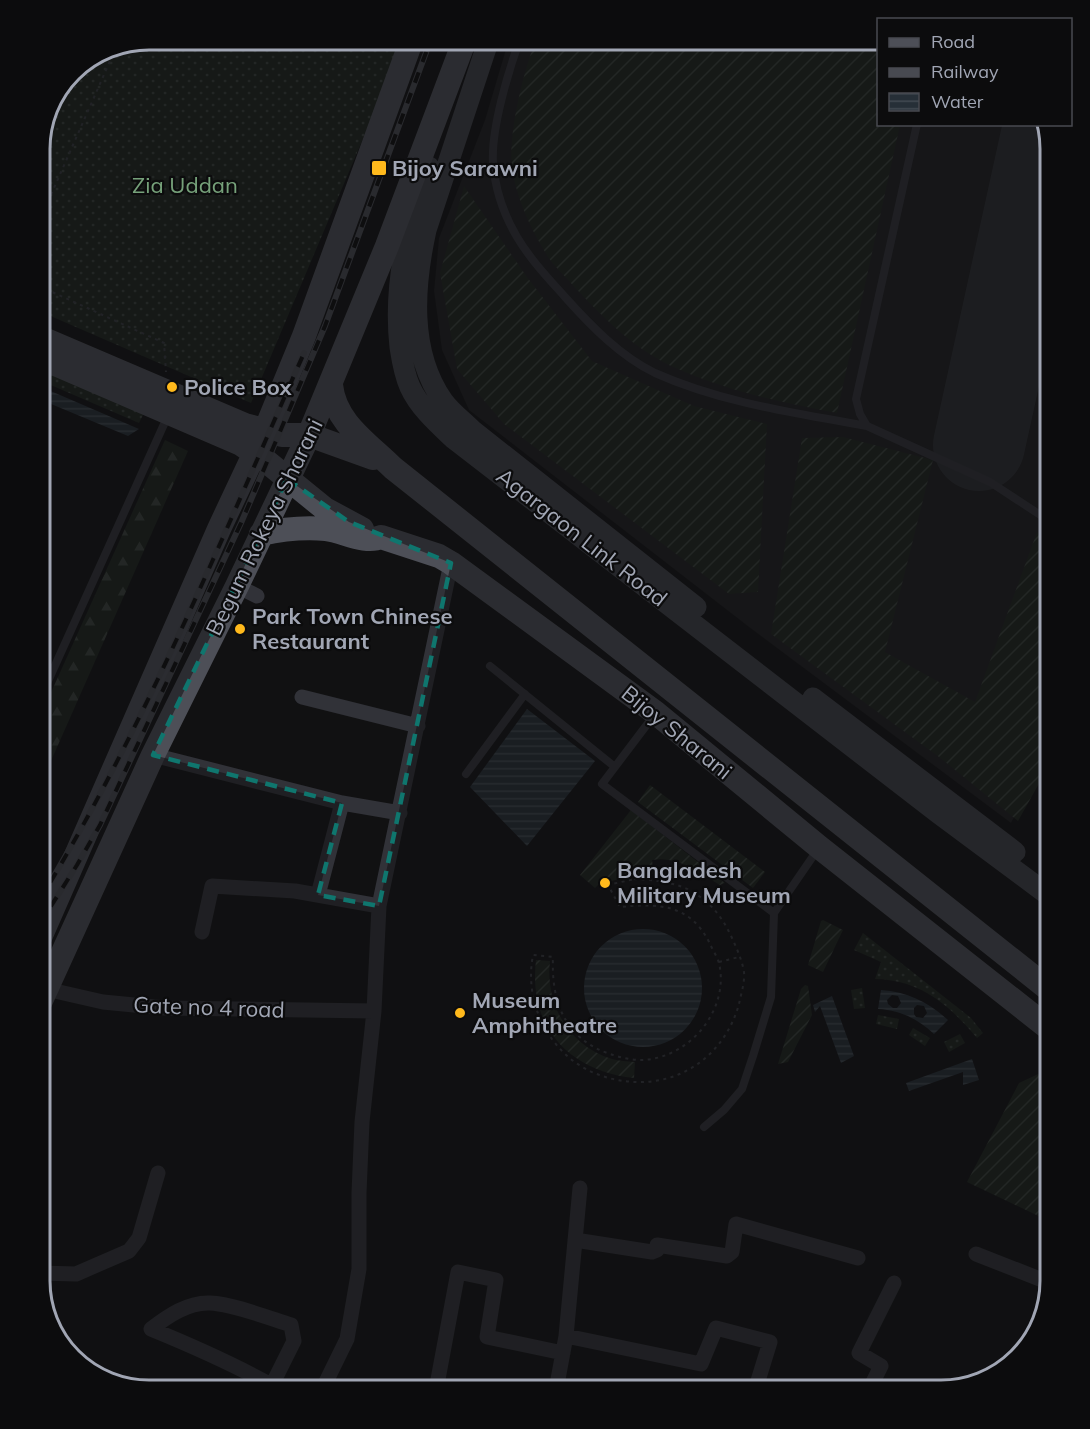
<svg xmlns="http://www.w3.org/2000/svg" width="1090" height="1429" font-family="Mulish,sans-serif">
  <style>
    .built { fill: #1d1d1f }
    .grass { fill: url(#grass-dots) }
    .forest { fill: url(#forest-firs) }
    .garden { fill: url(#garden-furrows) }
    .water { fill: url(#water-rules); fill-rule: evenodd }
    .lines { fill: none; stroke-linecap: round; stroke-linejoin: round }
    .runway { stroke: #2c2e32; stroke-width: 92 }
    .path { stroke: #37393f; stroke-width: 2; stroke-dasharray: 3 4.5; stroke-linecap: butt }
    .lane { stroke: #313238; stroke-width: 8 }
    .street { stroke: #313238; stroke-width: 15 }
    .secondary { stroke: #3f4148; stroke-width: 21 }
    .primary { stroke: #4d4f57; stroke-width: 24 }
    .rail-casing { stroke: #484a51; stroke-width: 6 }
    .rail { stroke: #0c0c0d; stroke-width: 4; stroke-dasharray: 11; stroke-linecap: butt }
    .marked { fill: none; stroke: #0f766e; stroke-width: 4.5; stroke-dasharray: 12 8; stroke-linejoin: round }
    .poi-dot { fill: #ffb91c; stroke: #0c0c0d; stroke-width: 2 }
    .labels { text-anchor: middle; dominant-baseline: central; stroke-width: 4.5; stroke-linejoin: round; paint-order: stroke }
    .poi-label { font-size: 22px; font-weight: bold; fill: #a1a6b4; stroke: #0c0c0d; text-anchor: start }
    .park-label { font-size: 22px; fill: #76a17a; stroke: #0c0c0d }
    .street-label { font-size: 22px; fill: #a1a6b4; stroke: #0c0c0d }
    .rim { fill: none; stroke: #a1a6b4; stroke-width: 3 }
  </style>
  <defs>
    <pattern id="grass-dots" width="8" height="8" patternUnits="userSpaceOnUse" patternTransform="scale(1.5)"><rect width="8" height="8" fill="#1d251e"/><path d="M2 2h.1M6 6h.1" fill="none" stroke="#3b423c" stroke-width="1.8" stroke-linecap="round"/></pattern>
    <pattern id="forest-firs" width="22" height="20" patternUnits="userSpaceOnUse" patternTransform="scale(1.5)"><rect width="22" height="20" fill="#1d251e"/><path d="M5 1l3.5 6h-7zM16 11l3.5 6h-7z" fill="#3b423c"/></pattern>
    <pattern id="garden-furrows" width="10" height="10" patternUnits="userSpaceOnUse" patternTransform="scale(1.5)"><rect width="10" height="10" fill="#1d251e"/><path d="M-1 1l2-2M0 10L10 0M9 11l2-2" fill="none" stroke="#3b423c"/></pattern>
    <pattern id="water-rules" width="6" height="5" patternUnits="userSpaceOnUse" patternTransform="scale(1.5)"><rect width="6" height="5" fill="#262f37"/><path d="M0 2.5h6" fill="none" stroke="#424a52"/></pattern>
  </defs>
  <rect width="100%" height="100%" fill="#111112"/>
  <!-- built -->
  <path class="built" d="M 509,39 L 878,39 L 878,124 L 1044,125 L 1051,149 L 1051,745 L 1011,823 L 749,627 L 469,410 L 442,350 L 434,291 L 439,238 L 485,120 Z"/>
  <!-- grass -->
  <path class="grass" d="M 149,39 L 403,39 L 376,108 L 251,403 L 39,311 L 39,141 L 50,100 L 76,66 Z
    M 39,366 L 144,413 L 139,423 L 39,380 Z
    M 863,933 L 971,1018 L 983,1033 L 977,1038 C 949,1005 921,980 875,979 L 881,962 L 854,950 Z
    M 862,988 L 865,1008 L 854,1009 L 851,990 Z
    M 878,1015 L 899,1019 L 897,1029 L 876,1024 Z
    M 913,1028 L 930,1038 L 925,1046 L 909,1035 Z
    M 960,1034 L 965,1043 L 949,1052 L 944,1042 Z"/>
  <!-- forest -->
  <path class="forest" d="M 165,440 L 188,451 L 39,788 L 39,719 Z"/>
  <!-- garden -->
  <path class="garden" d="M 536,39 L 878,39 L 878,124 L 900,125 L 837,413 C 783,403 728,391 678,369 C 635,351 600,315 569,281 C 562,273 554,266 548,257 C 531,230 517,200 512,169 C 508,133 523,73 536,39 Z
    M 464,186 L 527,277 L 592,361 L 694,406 L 767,424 L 758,592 L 729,594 L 504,424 L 457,369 L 440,273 Z
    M 843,437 L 933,460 L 885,652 L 975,702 L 1037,532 L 1051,541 L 1051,762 L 1018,821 L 939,757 L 771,634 L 802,438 Z
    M 650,785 L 765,872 L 753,888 L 638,802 Z
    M 631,810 L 725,883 L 720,885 C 700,873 677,855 652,860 L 654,874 L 636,874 L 598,885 L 595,888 L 580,875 Z
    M 823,920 L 843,930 L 823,972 L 808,965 L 821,921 Z
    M 536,960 L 550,961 C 545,1005 569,1046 612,1059 C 619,1061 627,1061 635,1062 L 634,1078 C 569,1071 528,1027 536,960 Z
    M 805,985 L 808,986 L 812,1015 L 788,1062 L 778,1064 L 801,989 Z
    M 1051,1068 L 1051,1222 L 967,1182 L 1019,1083 Z"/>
  <!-- water -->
  <path class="water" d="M 39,386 L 139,429 L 128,436 L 39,399 Z
    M 527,709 L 595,761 L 527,846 L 470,787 Z
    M584 988a59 59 0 1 1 118 0a59 59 0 1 1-118 0Z
    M 881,990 C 908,992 928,1002 948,1020 L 934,1034 C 918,1019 900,1010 878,1009 ZM 892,995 L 898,996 L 901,1003 L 897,1008 L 893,1008 L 888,1004 L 887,1000 ZM 917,1005 L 924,1006 L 927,1013 L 923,1018 L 916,1017 L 914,1014 L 914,1008 Z
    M 832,996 L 854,1056 L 841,1063 L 820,1006 L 815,1012 L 813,1005 Z
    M 972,1059 L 979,1080 L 963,1085 L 963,1072 L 909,1091 L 906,1083 Z"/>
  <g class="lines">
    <!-- runway -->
    <path class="runway" d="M 979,445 L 1047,135"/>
    <!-- path -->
    <path class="path" d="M 39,222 L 114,52
      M 39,286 L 164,343 L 166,372
      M 634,879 C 652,880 670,881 687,889 C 709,900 722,916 732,938 C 737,949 742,960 744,972 C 745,982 741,994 739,1004 C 726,1051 686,1084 635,1082 C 610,1081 584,1072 565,1054 C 538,1028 526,991 533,955 L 553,957 C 551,1002 565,1039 610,1054 C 619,1057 631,1060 641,1060 C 689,1059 730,1010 719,963 C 717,956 712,949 709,942 C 690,904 657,903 620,907 L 608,885 Z
      M 719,962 L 739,957"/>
    <!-- lane -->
    <path class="lane" d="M 520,39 C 508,72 491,129 493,163 C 495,188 504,215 517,237 C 530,259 548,278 565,297 C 591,326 620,356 655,373 C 722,403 796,413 867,426
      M 917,124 L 856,399 L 860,414 L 867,426 L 990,482 L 1051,522
      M 490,666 L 615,767
      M 39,701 L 165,422
      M 655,714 L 602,784 L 774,913 L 818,849
      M 466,774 L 525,694
      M 704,1127 L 724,1110 L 742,1089 L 753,1056 L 771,997 L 774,913"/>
    <!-- street -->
    <path class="street" d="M 237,586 L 257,596
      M 302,697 L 418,726
      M 153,755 L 342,803 L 400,813
      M 318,895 L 342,803
      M 202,932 L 212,886 L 295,891 L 379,906
      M 46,989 L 103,1002 L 165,1008 L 374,1011
      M 575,1240 L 652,1252 L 657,1250 L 657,1245 L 727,1256 L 732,1252 L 736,1224 L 858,1258
      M 976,1254 L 1050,1283
      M 39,1273 L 76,1274 L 129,1251 L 139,1238 L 158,1173
      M 566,1336 L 701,1364 L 716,1328 L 770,1342 L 757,1384 L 769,1390
      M 272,1385 L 294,1341 L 291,1325 C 269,1318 233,1304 210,1303 C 188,1302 168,1316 151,1329 C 195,1347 238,1366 280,1390
      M 322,1390 L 347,1339 L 359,1269 L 359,1193 L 362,1122 L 374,1011 L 379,906 L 451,563
      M 436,1390 L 458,1272 L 496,1280 L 487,1337 L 563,1353
      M 556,1390 L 566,1336 L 580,1188
      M 869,1390 L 881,1366 L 859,1353 L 894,1283"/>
    <!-- secondary -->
    <path class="secondary" d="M 489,39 L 426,230 C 414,285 408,351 443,401 C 451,412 463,421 472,430 L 696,607
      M 429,167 C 408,226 393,283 400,347 C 402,360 404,374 410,387 C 419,407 438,424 454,439 L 938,813 L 1051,897
      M 813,698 L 1015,852"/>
    <!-- primary -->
    <path class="primary" d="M 39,337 L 245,425 L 282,435 L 309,435 L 373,458
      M 39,357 L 241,444 L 266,461 L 325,509 L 362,529
      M 331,385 C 335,423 368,443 393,468 L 1051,991
      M 261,534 C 283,529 304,527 326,529 C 343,531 365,544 381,537 L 439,556 L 451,563 L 656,713 L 819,847 L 1051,1030
      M 39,940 L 219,529 L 265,431 L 304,336 L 412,39
      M 39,1005 L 153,755 L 237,586 L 309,435 L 387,246 L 465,39"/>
    <!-- rail casing -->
    <g class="rail-casing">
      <path id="rail" d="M 39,901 C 144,729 222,538 304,353
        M 39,925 L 77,865 L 100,825 L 241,523 L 325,326 L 431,39"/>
    </g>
    <!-- rail -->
    <use href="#rail" class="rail"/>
  </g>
  <!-- marked area -->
  <path d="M0 0H1090V1429H0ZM 287,479 L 349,522 L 451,563 L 379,906 L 318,895 L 342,803 L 153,755 Z" fill="#111112" fill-opacity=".55" fill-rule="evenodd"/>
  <path class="marked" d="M 287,479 L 349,522 L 451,563 L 379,906 L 318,895 L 342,803 L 153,755 Z"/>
  <!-- markers -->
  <g class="poi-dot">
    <rect x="371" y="160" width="16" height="16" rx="3"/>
    <circle cx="172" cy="387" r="6"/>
    <circle cx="240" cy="629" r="6"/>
    <circle cx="605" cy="883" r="6"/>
    <circle cx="460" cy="1013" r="6"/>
  </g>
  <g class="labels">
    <!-- poi labels -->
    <g class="poi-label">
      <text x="392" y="168">Bijoy Sarawni</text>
      <text x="184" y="387">Police Box</text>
      <text x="252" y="616">Park Town Chinese<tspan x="252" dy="25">Restaurant</tspan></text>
      <text x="617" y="870">Bangladesh<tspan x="617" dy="25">Military Museum</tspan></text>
      <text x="472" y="1000">Museum<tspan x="472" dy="25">Amphitheatre</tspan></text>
    </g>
    <!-- park labels -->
    <g class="park-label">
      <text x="185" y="185">Zia Uddan</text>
    </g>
    <!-- street labels -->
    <g class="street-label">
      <text transform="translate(264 527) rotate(-64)">Begum Rokeya Sharani</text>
      <text transform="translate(582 537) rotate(38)">Agargaon Link Road</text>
      <text transform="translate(677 732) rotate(39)">Bijoy Sharani</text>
      <text transform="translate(209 1007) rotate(2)">Gate no 4 road</text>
    </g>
  </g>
  <!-- crop -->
  <path d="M0 0H1090V1429H0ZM149 50H941A99 99 0 0 1 1040 149V1281A99 99 0 0 1 941 1380H149A99 99 0 0 1 50 1281V149A99 99 0 0 1 149 50Z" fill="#0c0c0d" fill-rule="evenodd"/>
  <path class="rim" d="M149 50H941A99 99 0 0 1 1040 149V1281A99 99 0 0 1 941 1380H149A99 99 0 0 1 50 1281V149A99 99 0 0 1 149 50Z"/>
  <!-- legend -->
  <rect x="877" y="18" width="195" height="108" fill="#0c0c0d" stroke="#484a50" stroke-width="1.5"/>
  <rect x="889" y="38" width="30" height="9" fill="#4d4f57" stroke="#484a50" stroke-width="1.5"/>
  <text x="931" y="48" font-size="18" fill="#a1a6b4">Road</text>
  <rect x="889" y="68" width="30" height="9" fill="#484a51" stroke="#484a50" stroke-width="1.5"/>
  <text x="931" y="78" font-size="18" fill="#a1a6b4">Railway</text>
  <rect x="889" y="93" width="30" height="18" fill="url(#water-rules)" stroke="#484a50" stroke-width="1.5"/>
  <text x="931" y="108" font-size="18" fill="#a1a6b4">Water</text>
</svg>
